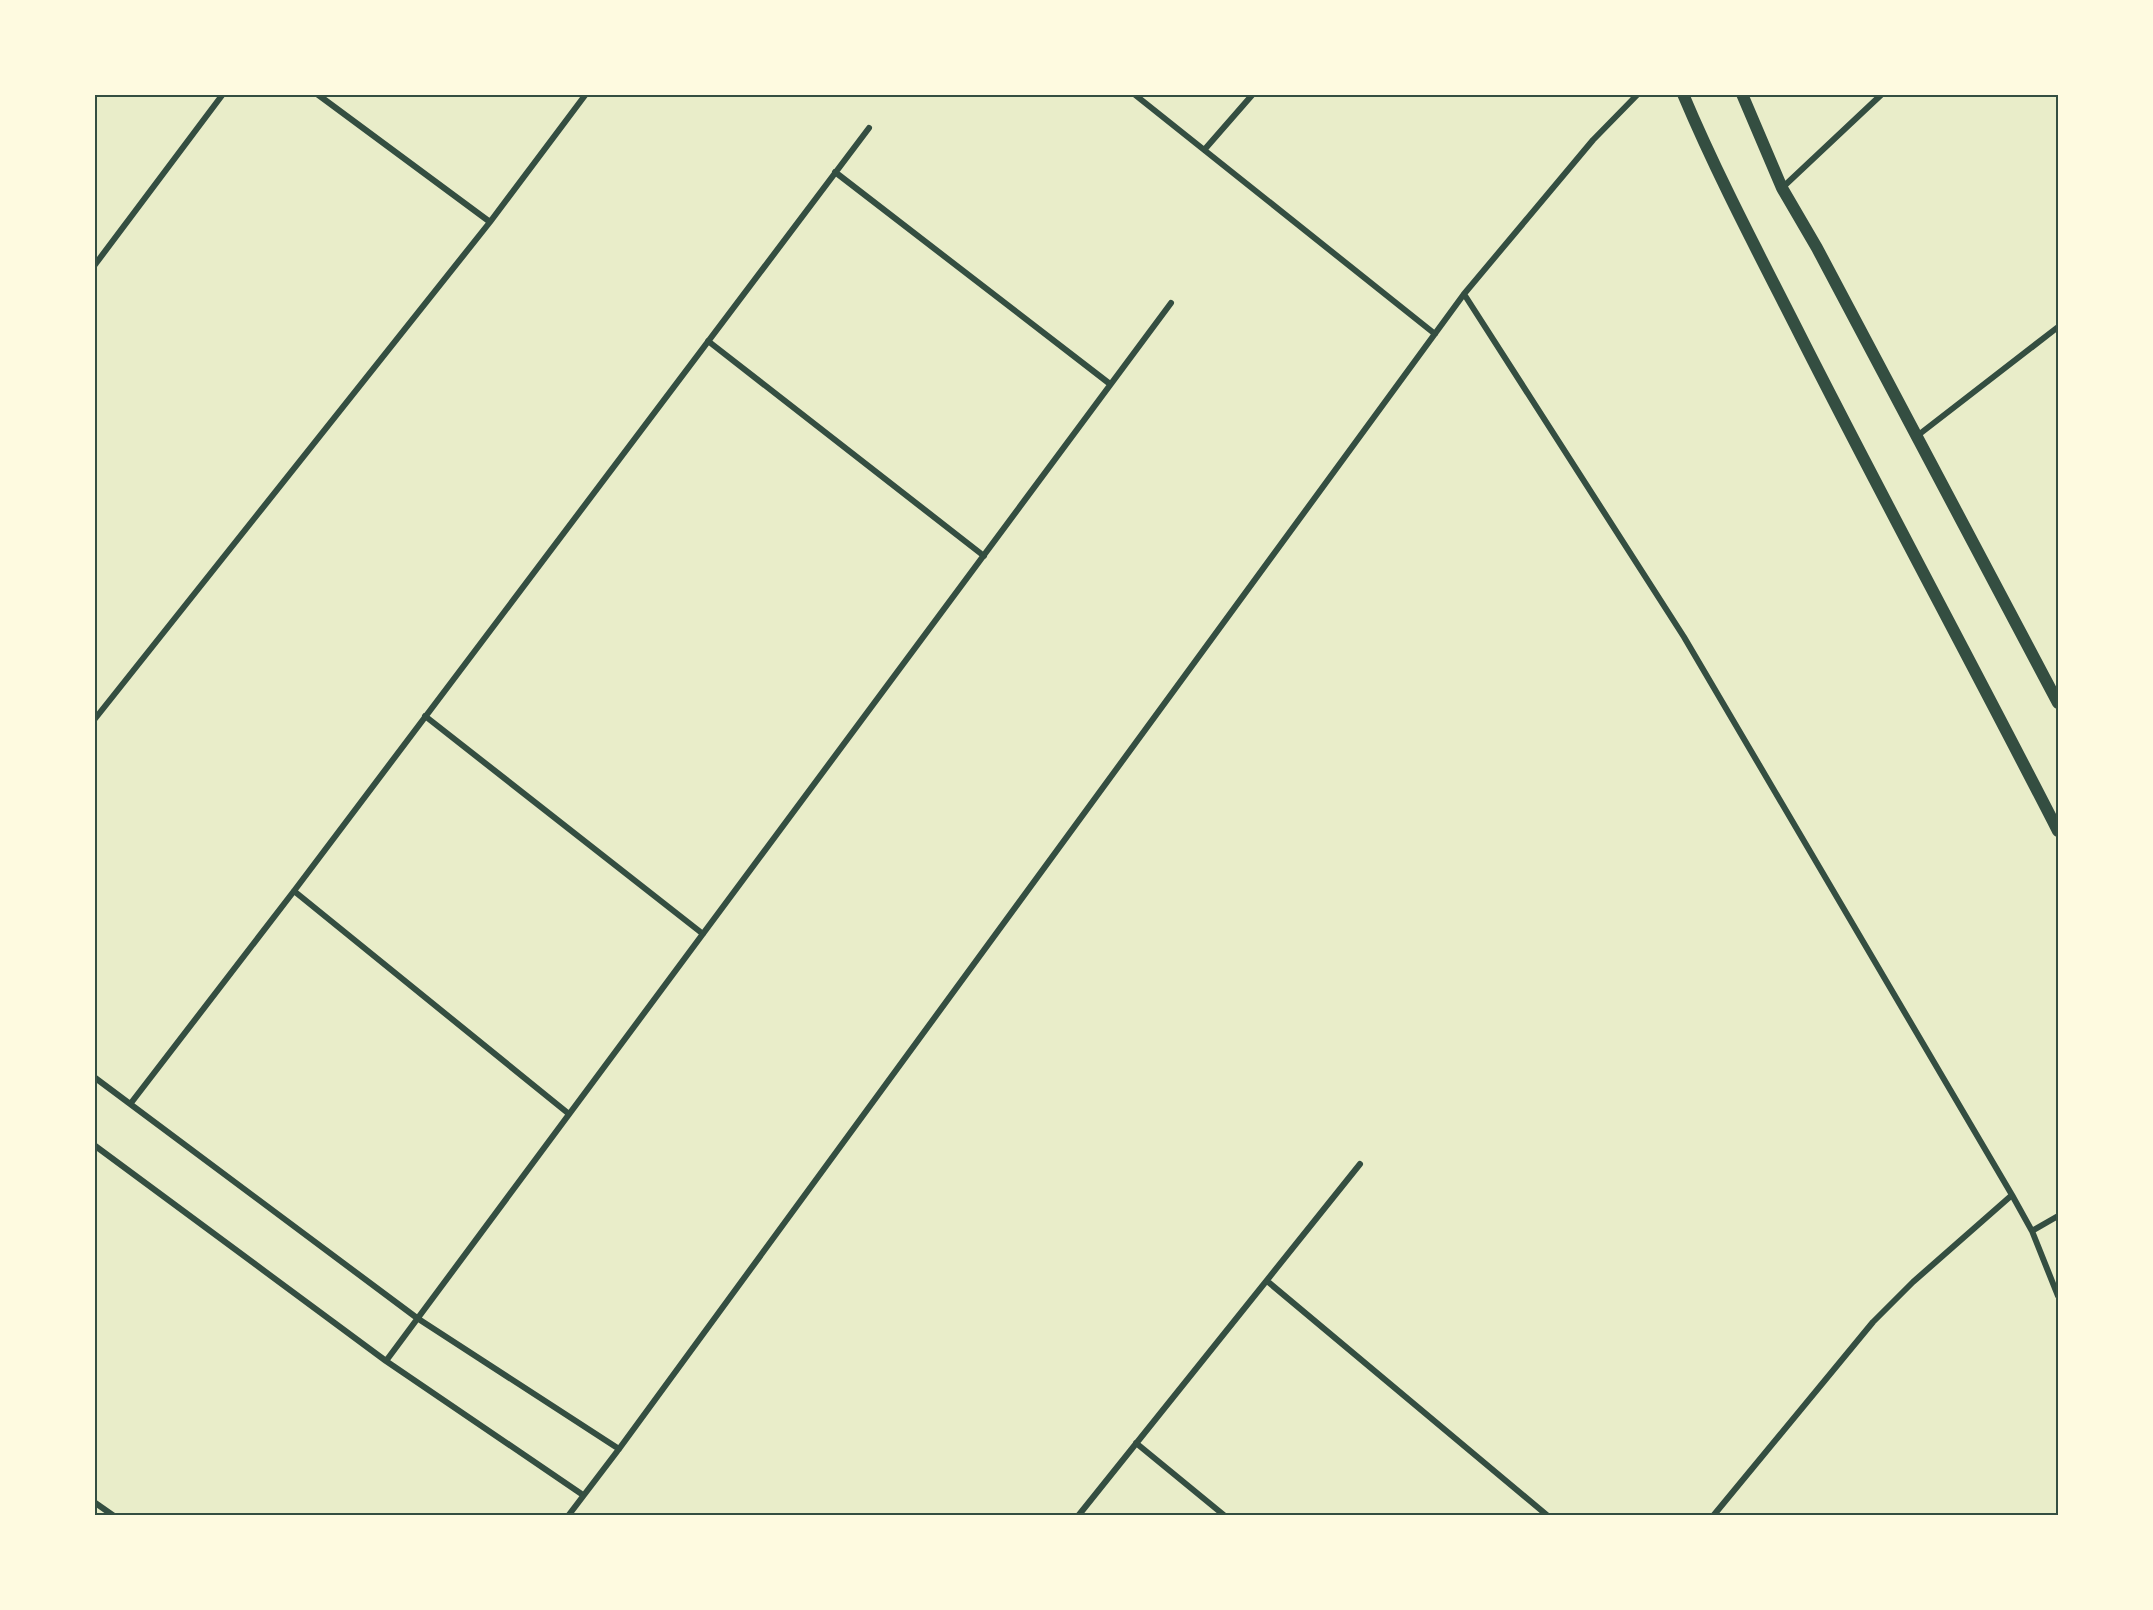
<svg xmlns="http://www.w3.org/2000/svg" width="2153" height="1610" font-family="'Nunito Sans',sans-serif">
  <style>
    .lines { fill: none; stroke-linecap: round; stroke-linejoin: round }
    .minor { stroke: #344e41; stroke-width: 6 }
    .secondary { stroke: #344e41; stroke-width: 12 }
    .neatline { fill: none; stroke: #344e41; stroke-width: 2 }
  </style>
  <rect width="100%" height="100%" fill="#e9edc9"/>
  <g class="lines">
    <!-- minor -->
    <path class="minor" d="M 317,94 L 490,222
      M 1134,94 L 1435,334
      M 1205,149 L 1253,94
      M 835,172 L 1110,384
      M 1782,188 L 1882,94
      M 94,266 L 223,94
      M 1464,294 L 1684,637 L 2012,1195 L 2032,1231 L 2058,1296
      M 708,341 L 984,556
      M 1917,436 L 2058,327
      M 425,716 L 703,934
      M 94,720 L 490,222 L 586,94
      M 294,891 L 569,1114
      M 94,1077 L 417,1318 L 619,1449
      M 131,1103 L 294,891 L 869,128
      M 94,1145 L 386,1361 L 583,1495
      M 2032,1231 L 2058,1216
      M 1267,1281 L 1548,1516
      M 386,1361 L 1171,303
      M 1136,1443 L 1225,1516
      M 94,1502 L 114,1516
      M 568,1516 L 619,1449 L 1464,294 L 1593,140 L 1638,94
      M 1078,1516 L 1360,1164
      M 1713,1516 L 1873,1322 L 1913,1282 L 2012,1195"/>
    <!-- secondary -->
    <path class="secondary" d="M 1683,94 C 1718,177 1760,256 1800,335 C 1884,501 1973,665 2058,831
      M 1742,94 L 1782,188 L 1817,248 L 2058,703"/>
  </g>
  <!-- border -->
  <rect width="2153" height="1610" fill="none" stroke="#fefae0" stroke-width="192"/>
  <rect x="96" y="96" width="1961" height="1418" class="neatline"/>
</svg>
